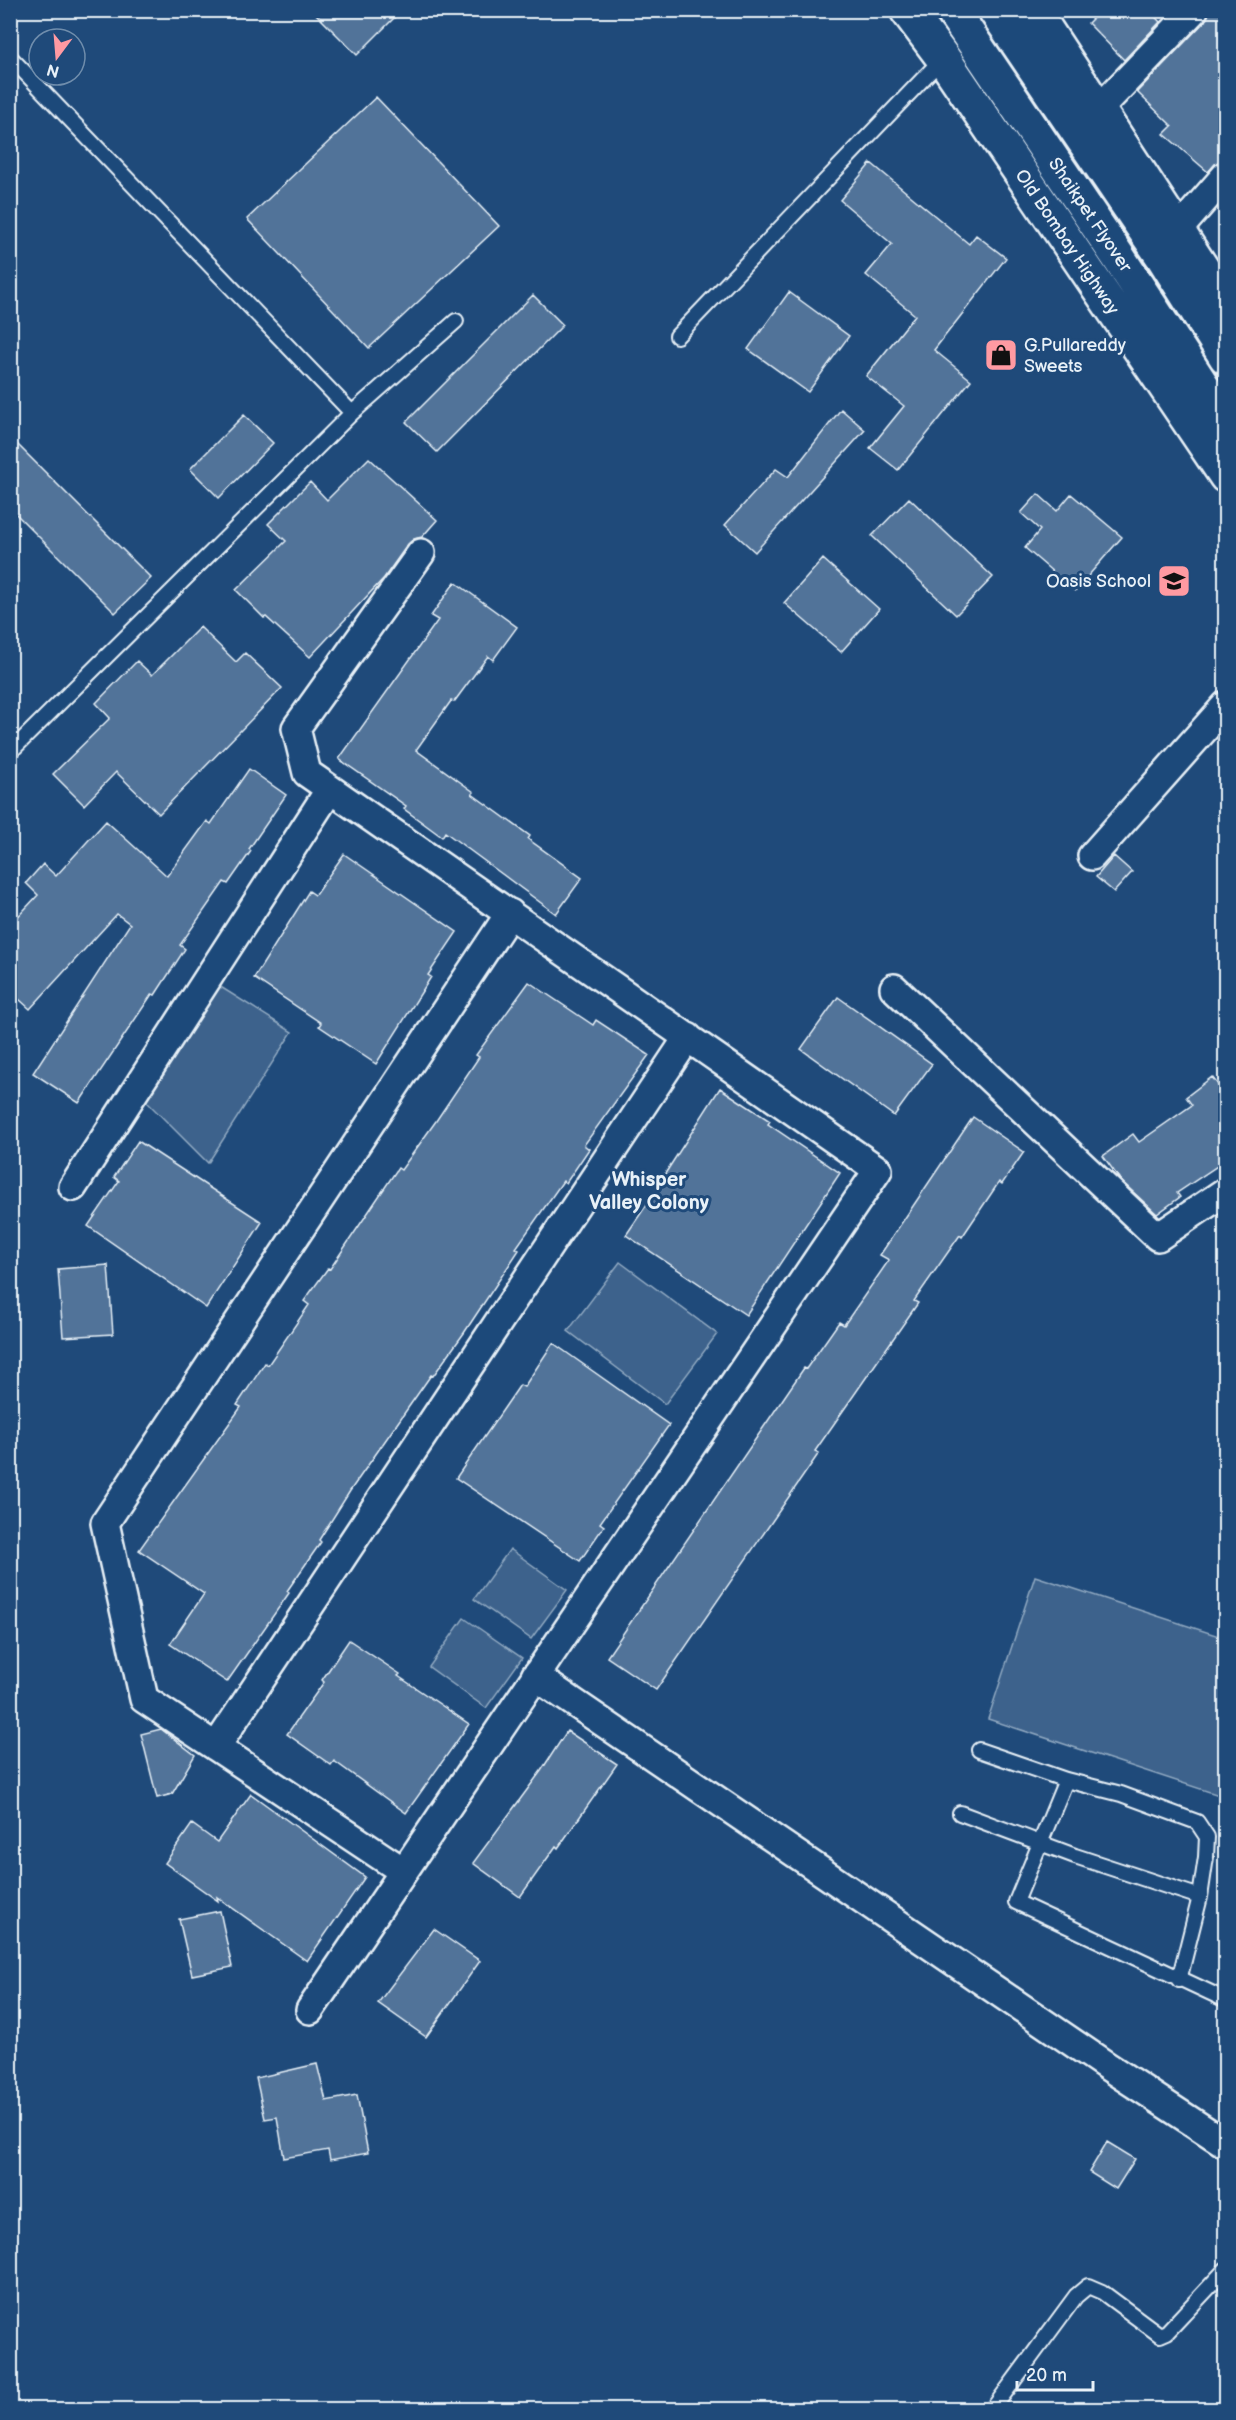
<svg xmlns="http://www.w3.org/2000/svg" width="1236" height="2420" font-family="'Balsamiq Sans',sans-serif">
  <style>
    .green { fill: #3c628c; stroke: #92aac2; stroke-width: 1.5 }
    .building { fill: #517399; stroke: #e8f1f8; stroke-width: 1.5 }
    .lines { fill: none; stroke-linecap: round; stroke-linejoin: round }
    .service-casing { stroke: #e8f1f8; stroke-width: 18 }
    .minor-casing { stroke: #e8f1f8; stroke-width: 32 }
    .primary-casing { stroke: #e8f1f8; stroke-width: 38 }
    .service { stroke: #1f4a7a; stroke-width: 14 }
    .minor { stroke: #1f4a7a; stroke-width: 27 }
    .primary { stroke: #1f4a7a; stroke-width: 33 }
    .labels { text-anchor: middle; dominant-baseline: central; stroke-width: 6; stroke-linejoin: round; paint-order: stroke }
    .street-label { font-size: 18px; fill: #e8f1f8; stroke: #1f4a7a }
    .poi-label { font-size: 18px; fill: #e8f1f8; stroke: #1f4a7a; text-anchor: start }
    .neighbourhood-label { font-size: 20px; font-weight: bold; fill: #e8f1f8; stroke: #1f4a7a }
  </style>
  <rect width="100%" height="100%" fill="#1f4a7a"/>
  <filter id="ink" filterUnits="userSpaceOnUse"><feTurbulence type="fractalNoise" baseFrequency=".0167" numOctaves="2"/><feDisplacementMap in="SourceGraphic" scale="12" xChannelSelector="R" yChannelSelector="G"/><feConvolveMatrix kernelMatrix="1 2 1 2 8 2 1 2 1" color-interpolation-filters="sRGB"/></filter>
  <g filter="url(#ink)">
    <!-- green -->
    <path class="green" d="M 219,986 L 292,1032 L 208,1163 L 146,1101 Z
      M 620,1262 L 717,1334 L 665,1404 L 568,1331 Z
      M 510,1549 L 567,1590 L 531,1639 L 474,1599 Z
      M 1035,1576 L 1225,1638 L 1225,1797 L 988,1719 Z
      M 464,1618 L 522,1658 L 486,1708 L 429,1667 Z"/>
    <!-- building -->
    <path class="building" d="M 312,10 L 402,10 L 357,55 Z
      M 1101,10 L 1149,10 L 1160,22 L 1124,60 L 1088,23 Z
      M 1209,10 L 1226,10 L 1226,160 L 1215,164 L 1208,172 L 1164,134 L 1172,126 L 1137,92 L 1205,21 Z
      M 376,97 L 499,226 L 369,348 L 247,219 Z
      M 871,163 L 969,244 L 976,235 L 1006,258 L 934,350 L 971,380 L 898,470 L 870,448 L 904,406 L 866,376 L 915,315 L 866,275 L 892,244 L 840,200 Z
      M 789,292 L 849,336 L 808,392 L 748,349 Z
      M 533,295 L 563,325 L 437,452 L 406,422 Z
      M 841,409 L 865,430 L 755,552 L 725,525 L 776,469 L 788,477 Z
      M 244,415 L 273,443 L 219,498 L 190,469 Z
      M 10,437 L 151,578 L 115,613 L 10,508 Z
      M 369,458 L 437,520 L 422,537 L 414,539 L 408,544 L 384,578 L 310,657 L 266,617 L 264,618 L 236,590 L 286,541 L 268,524 L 310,482 L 327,500 Z
      M 1038,494 L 1057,511 L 1071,494 L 1122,537 L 1075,591 L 1025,548 L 1040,530 L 1021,513 Z
      M 909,498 L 993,577 L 956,615 L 872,536 Z
      M 823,559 L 879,609 L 841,652 L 784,603 Z
      M 455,582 L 517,627 L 493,660 L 488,656 L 454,702 L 451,701 L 416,750 L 474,792 L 472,794 L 530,836 L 528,839 L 582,878 L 556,914 L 445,832 L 442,837 L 404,809 L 406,806 L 339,759 L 438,620 L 431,616 Z
      M 200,627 L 236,662 L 245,653 L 282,688 L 159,814 L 116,772 L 84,805 L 53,774 L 110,718 L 96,703 L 137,661 L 152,675 Z
      M 249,769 L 286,795 L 249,849 L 251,851 L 228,884 L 224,882 L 180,945 L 185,949 L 155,995 L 152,994 L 79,1103 L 33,1073 L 130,924 L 117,914 L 30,1009 L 10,991 L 10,925 L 38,895 L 26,883 L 43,864 L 56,876 L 106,821 L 167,876 L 207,821 L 211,824 Z
      M 344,854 L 457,932 L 428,975 L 431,977 L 376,1064 L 319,1026 L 321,1023 L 254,978 L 309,891 L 315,895 Z
      M 1114,856 L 1132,872 L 1114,892 L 1096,877 Z
      M 529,982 L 593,1025 L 596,1020 L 649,1055 L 584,1145 L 589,1149 L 566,1183 L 563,1181 L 516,1248 L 519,1250 L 464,1333 L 433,1376 L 431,1375 L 350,1491 L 319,1540 L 321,1542 L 287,1591 L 289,1593 L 227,1682 L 170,1644 L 204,1594 L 139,1550 L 241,1407 L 237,1405 L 265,1363 L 268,1365 L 309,1305 L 304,1301 L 328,1268 L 330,1269 L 398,1168 L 401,1170 L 436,1121 L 479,1057 L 476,1055 Z
      M 838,997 L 932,1064 L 894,1116 L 801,1049 Z
      M 1212,1077 L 1226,1095 L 1226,1160 L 1177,1193 L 1180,1197 L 1157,1214 L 1121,1181 L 1103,1156 L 1133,1134 L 1139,1142 L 1192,1105 L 1186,1097 Z
      M 720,1088 L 770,1121 L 768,1124 L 840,1173 L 746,1315 L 626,1235 L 663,1181 L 661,1180 Z
      M 973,1117 L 1024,1152 L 1002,1184 L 999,1182 L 962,1237 L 960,1235 L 914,1301 L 918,1303 L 815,1451 L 819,1453 L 656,1690 L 607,1657 L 804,1368 L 806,1369 L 839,1322 L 844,1325 L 889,1260 L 880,1255 Z
      M 138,1141 L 262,1222 L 206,1308 L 88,1226 L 119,1181 L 114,1177 Z
      M 108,1265 L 113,1334 L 63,1337 L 58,1269 Z
      M 553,1343 L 669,1425 L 600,1523 L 604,1526 L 580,1561 L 456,1478 L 520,1385 L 524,1387 Z
      M 349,1640 L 400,1674 L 398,1676 L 469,1724 L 406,1813 L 334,1761 L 331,1765 L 287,1734 L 324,1682 L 322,1680 Z
      M 161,1729 L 195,1755 L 172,1794 L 157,1798 L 141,1734 Z
      M 567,1731 L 617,1764 L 558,1848 L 556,1846 L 520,1897 L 473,1863 L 541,1771 Z
      M 251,1794 L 365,1877 L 307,1961 L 217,1897 L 218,1901 L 165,1863 L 192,1824 L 217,1842 Z
      M 220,1911 L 232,1967 L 192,1975 L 179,1919 Z
      M 434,1929 L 480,1961 L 426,2037 L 378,2003 Z
      M 317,2064 L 326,2101 L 357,2095 L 368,2153 L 330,2160 L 328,2150 L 284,2158 L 277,2117 L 265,2119 L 256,2078 Z
      M 1107,2142 L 1135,2159 L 1116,2189 L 1089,2172 Z"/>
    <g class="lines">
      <!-- service casing -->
      <g class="service-casing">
        <path id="service" d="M 10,57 L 352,413
          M 677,336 L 943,58
          M 10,752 L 352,413 L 456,321
          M 979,1750 L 1066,1780 L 1121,1794 L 1197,1822 L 1207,1837 L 1206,1857 L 1200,1897 L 1179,1980
          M 1066,1780 L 1016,1902 L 1226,2000
          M 960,1813 L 1075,1856 L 1200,1897
          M 992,2410 L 1076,2296 L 1088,2286 L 1102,2292 L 1160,2335 L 1167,2332 L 1226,2269"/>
      </g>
      <!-- minor casing -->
      <g class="minor-casing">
        <path id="minor" d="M 1097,111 L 1194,10
          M 1177,231 L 1226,175
          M 1092,856 L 1226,705
          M 894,988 L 1158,1237 L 1226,1191
          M 73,1187 L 330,789
          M 535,1676 L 1107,2066 L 1226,2144
          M 216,1747 L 688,1037
          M 403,1871 L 144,1699 L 105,1523 L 510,913
          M 310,2010 L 878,1170 L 307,773 L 296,728 L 421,553"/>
      </g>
      <!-- primary casing -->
      <g class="primary-casing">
        <path id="primary" d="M 907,10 L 943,58 L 1226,476
          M 952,10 L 1117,255 L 1226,422
          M 995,10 L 1163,257 L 1226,357
          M 1033,10 L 1226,305"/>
      </g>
      <!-- service -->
      <use href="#service" class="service"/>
      <!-- minor -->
      <use href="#minor" class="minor"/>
      <!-- primary -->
      <use href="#primary" class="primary"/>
    </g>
  </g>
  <!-- icons -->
  <defs>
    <g id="shop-square" transform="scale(1.725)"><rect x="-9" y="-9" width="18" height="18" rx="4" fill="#ff9aa2" stroke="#1f4a7a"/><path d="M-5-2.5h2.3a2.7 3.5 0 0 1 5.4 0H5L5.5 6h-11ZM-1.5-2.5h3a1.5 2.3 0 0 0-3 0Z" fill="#111"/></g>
    <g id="school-square" transform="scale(1.725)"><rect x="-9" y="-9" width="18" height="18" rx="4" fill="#ff9aa2" stroke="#1f4a7a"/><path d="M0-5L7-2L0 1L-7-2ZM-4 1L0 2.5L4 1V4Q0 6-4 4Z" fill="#111"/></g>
  </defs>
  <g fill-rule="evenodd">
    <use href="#shop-square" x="1001" y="355"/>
    <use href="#school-square" x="1174" y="581"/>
  </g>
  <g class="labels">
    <!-- street labels -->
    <g class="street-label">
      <text transform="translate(1090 215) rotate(56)">Shaikpet Flyover</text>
      <text transform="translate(1067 242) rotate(56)">Old Bombay Highway</text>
    </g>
    <!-- poi labels -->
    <g class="poi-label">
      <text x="1024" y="345">G.Pullareddy<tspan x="1024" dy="21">Sweets</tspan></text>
      <text x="1151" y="581" text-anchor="end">Oasis School</text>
    </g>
    <!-- neighbourhood labels -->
    <g class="neighbourhood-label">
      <text x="649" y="1180">Whisper<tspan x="649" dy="23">Valley Colony</tspan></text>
    </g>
  </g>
  <!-- margin -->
  <rect width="1236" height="2420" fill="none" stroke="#1f4a7a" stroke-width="36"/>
  <rect x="18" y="18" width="1200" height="2384" fill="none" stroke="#e8f1f8" stroke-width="2" filter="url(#ink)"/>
  <!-- north arrow -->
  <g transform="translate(57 57) rotate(196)"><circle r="28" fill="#1f4a7a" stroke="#6f8dac" stroke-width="1.5"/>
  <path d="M0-4.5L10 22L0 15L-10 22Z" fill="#ff9aa2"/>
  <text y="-9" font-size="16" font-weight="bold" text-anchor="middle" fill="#e8f1f8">N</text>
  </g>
  <!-- scale -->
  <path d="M1017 2381v9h76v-9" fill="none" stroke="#e8f1f8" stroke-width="3"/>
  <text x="1026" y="2381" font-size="18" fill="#e8f1f8" stroke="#1f4a7a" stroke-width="4.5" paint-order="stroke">20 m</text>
</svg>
